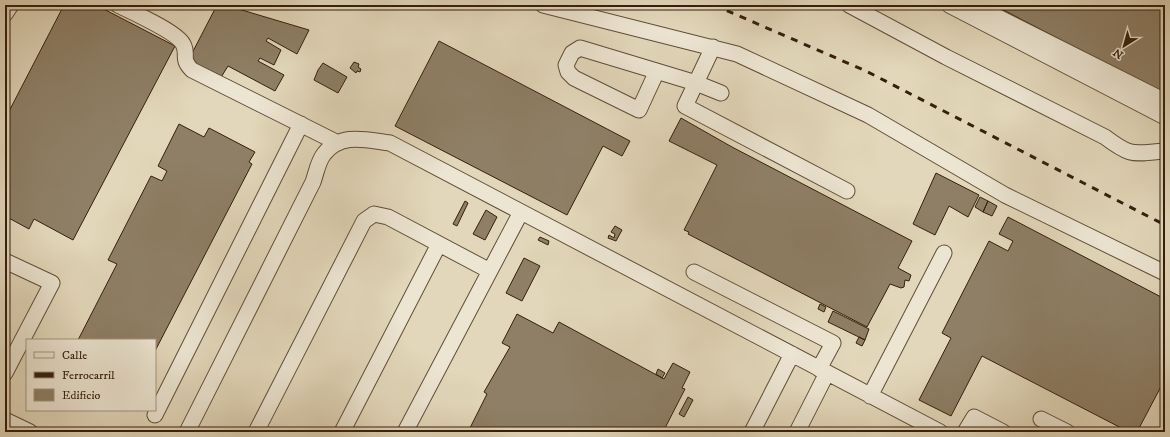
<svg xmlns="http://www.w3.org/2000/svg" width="1170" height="437" font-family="'IM FELL DW Pica',serif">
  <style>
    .building { fill: #8e7f66; stroke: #341f0c }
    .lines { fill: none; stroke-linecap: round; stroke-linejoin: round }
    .minor-casing { stroke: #604d38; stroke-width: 17 }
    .minor { stroke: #ece5d2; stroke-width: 15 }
    .rail { stroke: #341f0c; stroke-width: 3; stroke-dasharray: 7 7; stroke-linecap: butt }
  </style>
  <rect width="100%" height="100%" fill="#e2d7ba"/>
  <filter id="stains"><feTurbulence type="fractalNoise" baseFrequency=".005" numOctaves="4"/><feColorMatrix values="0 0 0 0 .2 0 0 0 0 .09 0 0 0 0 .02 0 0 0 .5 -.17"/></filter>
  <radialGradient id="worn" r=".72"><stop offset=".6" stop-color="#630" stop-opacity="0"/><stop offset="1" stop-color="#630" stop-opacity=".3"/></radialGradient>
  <!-- building -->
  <path class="building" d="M 64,5 L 96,5 L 175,46 L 73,240 L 34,219 L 29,229 L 5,216 L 5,119 Z
    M 217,5 L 225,5 L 309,30 L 297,54 L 268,38 L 266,41 L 281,50 L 274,65 L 260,58 L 258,61 L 284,75 L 275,91 L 228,66 L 220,79 L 188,61 Z
    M 994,5 L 1165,5 L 1165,95 Z
    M 439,41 L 630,141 L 622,156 L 603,146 L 567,215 L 395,126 Z
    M 354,62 L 359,64 L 358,67 L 361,69 L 360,72 L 357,71 L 356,73 L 350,68 Z
    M 323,63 L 347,77 L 338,93 L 314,80 L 318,70 Z
    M 681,118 L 732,147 L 912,241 L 898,268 L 911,275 L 909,281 L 905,280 L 904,287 L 901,288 L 890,284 L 867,327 L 688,234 L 689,232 L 684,230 L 717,165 L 669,141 Z
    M 179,124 L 204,137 L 209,128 L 255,152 L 249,162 L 252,164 L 155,351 L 155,340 L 78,340 L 117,264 L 108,260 L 151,176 L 162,181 L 167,171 L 158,166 Z
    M 936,173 L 979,195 L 968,217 L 949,206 L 935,235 L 913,224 Z
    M 980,197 L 988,201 L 983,212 L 975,207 Z
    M 465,201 L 468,203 L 457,226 L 453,224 Z
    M 988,201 L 997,206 L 992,216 L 983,212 Z
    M 486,210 L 497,217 L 485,240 L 473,234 Z
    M 1008,217 L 1165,299 L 1165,379 L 1137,432 L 1129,432 L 982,356 L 951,416 L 919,400 L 951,338 L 942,333 L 989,241 L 1008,251 L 1013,241 L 999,234 Z
    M 615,226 L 622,230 L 616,241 L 608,238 L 609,235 L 614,238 L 615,234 L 611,232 Z
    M 540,237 L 549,241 L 548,245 L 538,240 Z
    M 524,258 L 540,266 L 522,301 L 506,293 Z
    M 820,304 L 826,307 L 824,312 L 818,309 Z
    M 833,311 L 869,329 L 865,340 L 828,322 Z
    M 517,314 L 553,333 L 559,322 L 664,379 L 673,363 L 690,372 L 682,388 L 685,389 L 663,432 L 468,432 L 487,394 L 484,392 L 510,347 L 502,343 Z
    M 859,337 L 865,340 L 862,346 L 856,343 Z
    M 658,369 L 665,373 L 662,378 L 656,374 Z
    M 688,397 L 693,400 L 684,417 L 679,414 Z"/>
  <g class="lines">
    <!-- minor casing -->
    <g class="minor-casing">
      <path id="minor" d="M 118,5 C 132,12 177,32 183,44 C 189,55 180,58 192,70 L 336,142
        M 543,5 L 737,54 L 868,115 L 1005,195 L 1165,273
        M 849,5 L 946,57 L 1105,137 C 1133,158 1133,153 1165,151
        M 949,5 L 1165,117
        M 974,5 L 1165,101
        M 5,14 L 11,5
        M 713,47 L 685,106 L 847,191
        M 657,71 L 639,110 L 574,78 L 568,72 L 566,65 L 572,53 L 580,48 L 696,83 L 721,93
        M 5,261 L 52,283 L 5,373
        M 694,272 L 833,343 L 819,369
        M 870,396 L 944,253
        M 155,415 L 301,124
        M 1041,419 L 1067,432
        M 5,420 L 30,432
        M 187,432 L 313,182 C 316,174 318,161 324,154 C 341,132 366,140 390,143 L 940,432
        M 256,432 L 364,221 L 374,214 L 388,217 L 490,271
        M 342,432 L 439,244
        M 405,432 L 521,212
        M 752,432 L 792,354
        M 797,432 L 827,373
        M 965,432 L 974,417 L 1003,432"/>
    </g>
    <!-- minor -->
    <use href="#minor" class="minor"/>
    <!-- rail -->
    <path class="rail" d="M 714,5 L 866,71 L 1165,225"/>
  </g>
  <!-- margin -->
  <rect width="1170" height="437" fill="none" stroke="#e2d7ba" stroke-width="20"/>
  <rect x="6" y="6" width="1158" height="425" fill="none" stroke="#341f0c" stroke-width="2"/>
  <rect x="10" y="10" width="1150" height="417" fill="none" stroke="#341f0c"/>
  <!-- legend -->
  <rect x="26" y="339" width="130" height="72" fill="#ece5d2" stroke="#a29683"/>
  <rect x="34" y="352" width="20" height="6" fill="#ece5d2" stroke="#a29683"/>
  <text x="62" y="359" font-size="12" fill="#341f0c">Calle</text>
  <rect x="34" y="372" width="20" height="6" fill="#341f0c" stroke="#a29683"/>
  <text x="62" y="379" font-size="12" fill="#341f0c">Ferrocarril</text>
  <rect x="34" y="389" width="20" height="12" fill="#8e7f66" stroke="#a29683"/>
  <text x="62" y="399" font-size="12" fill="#341f0c">Edificio</text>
  <!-- north arrow -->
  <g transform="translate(1124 46) rotate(217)" stroke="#ece5d2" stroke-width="3" paint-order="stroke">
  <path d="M0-3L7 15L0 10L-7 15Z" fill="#341f0c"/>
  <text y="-6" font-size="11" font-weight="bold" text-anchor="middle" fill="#341f0c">N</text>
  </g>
  <rect width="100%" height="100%" filter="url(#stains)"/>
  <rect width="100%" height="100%" fill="url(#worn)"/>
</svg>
